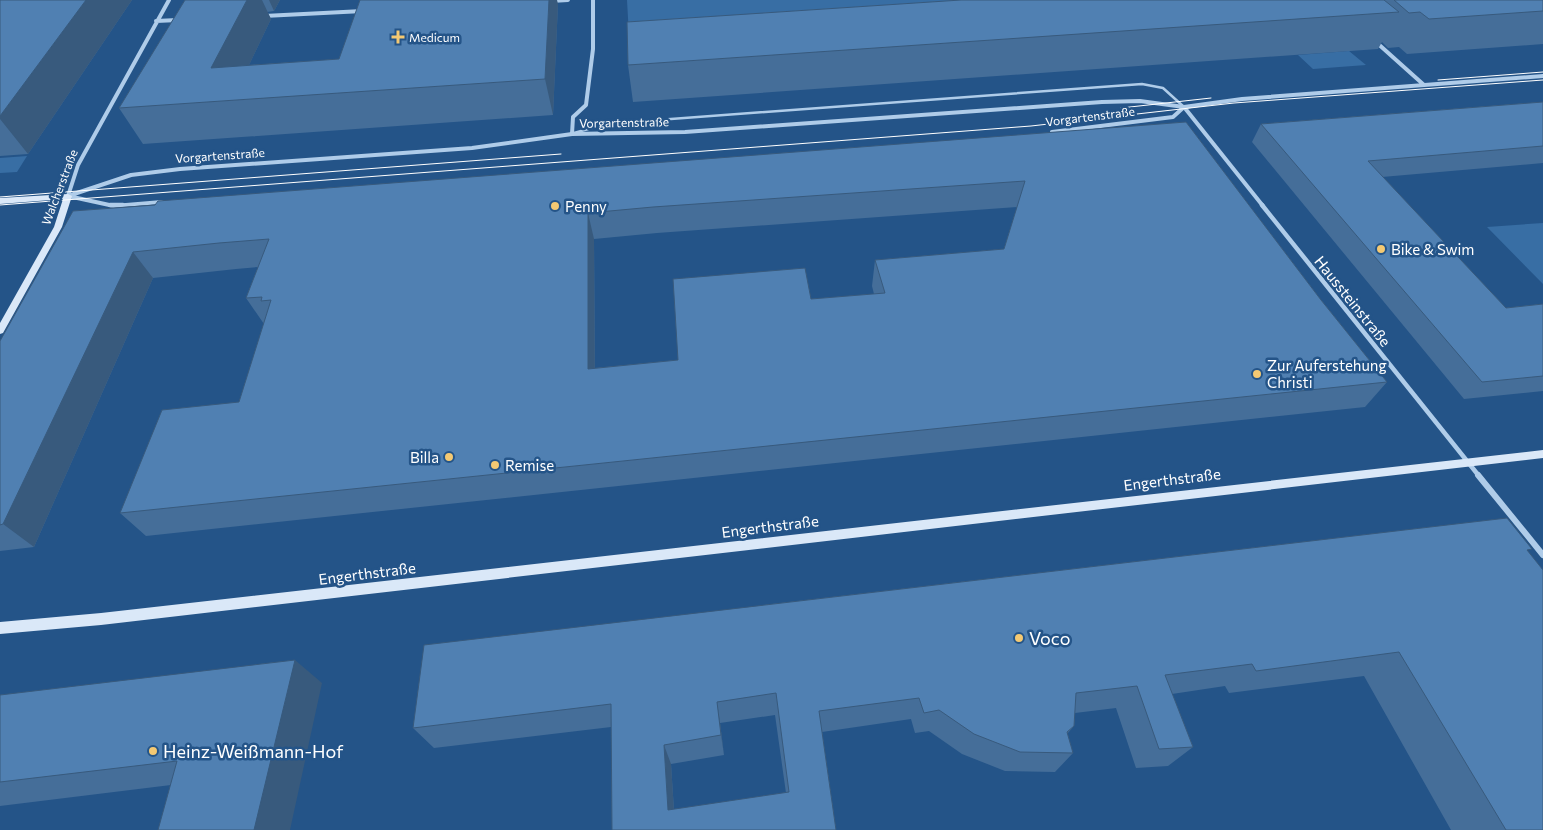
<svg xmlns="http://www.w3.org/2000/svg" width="1543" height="830" font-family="Commissioner,sans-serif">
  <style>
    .green { fill: #386ea4 }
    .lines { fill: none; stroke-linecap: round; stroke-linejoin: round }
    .lane { stroke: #afcce9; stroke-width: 2.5 }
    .street-far2 { stroke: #afcce9; stroke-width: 4 }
    .street-far1 { stroke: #afcce9; stroke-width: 4.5 }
    .street { stroke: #afcce9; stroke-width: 6 }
    .secondary { fill: #dae8f8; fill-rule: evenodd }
    .tram { stroke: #fff; stroke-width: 1 }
    .wall { fill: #456e99; fill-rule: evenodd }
    .shaded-wall { fill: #385a7d }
    .building { fill: #5080b2; stroke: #385a7d; fill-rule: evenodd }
    .poi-dot { fill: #f4c973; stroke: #245488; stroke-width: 2 }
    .labels { text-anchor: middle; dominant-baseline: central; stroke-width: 5; stroke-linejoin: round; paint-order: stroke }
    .far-poi-label { font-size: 12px; fill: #fff; stroke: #245488; text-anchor: start }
    .far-street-label { font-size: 12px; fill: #fff; stroke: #245488 }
    .poi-label { font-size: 15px; fill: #fff; stroke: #245488; text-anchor: start }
    .street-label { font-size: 15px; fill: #fff; stroke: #245488 }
    .near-poi-label { font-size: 18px; fill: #fff; stroke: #245488; text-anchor: start }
  </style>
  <rect width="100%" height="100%" fill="#245488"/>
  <!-- green -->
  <path class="green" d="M 627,0 L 1179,0 L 629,36 Z
    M 1349,51 L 1366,65 L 1313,69 L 1298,55 Z
    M 27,156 L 17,172 L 0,173 L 0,158 Z
    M 1543,223 L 1543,284 L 1487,227 Z"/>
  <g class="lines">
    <!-- lane -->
    <path class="lane" d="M 574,133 L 599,126 L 631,122 L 1142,84 L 1163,88 L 1184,107"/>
    <!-- street-far2 -->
    <path class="street-far2" d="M 551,1 L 568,0
      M 264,16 L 363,11
      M 156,21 L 178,20
      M 1376,42 L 1424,85
      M 1184,107 L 1263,206
      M 1052,132 L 1173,117 L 1184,107
      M 572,134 L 573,117 L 586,105 L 593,49 L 593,0
      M 68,196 L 131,175 L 180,169 L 472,148 L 572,134 L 685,132 L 1102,102 L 1140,101 L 1184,107 L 1242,99 L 1543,76
      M 68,196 L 114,206 L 162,202
      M 68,196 L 78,165 L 169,0"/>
    <!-- street-far1 -->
    <path class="street-far1" d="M 110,205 L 123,205
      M 1262,205 L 1479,476"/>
    <!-- street -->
    <path class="street" d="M 1478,475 L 1543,555"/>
    <!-- secondary -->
    <path class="secondary" d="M 68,194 L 72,196 L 62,227 L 3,333 L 0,334 L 0,323 L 54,227 L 63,199 L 0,204 L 0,198 Z
      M 1543,450 L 1543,458 L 101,625 L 0,634 L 0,622 L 101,613 Z"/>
    <!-- tram -->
    <path class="tram" d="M 1438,80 L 1543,72
      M 1121,108 L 1211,98
      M 0,197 L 561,154
      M 0,205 L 1031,126 L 1234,103 L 1543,80"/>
  </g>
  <!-- wall -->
  <path class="wall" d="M 0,0 L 132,0 L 28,154 L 0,156 Z
    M 185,0 L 280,0 L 274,11 L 267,12 L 271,19 L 249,65 L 339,59 L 558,4 L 553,115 L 143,144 L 119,108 Z
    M 961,0 L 1543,0 L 1543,44 L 1407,54 L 1399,47 L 1388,48 L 1382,42 L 1378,49 L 633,102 L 628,65 Z
    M 1543,102 L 1543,163 L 1382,177 L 1506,308 L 1543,304 L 1543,391 L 1464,399 L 1252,142 L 1261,124 Z
    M 1186,122 L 1321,300 L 1387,382 L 1365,407 L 146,536 L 120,513 L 239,402 L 264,324 L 246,298 L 258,267 L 236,269 L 153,278 L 34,547 L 0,551 L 0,341 L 73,211 ZM 1017,207 L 1004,249 L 875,260 L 872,286 L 874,294 L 811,299 L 678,360 L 595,368 L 594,239 L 657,233 Z
    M 1528,551 L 1543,830 L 1451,830 L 1364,676 L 1229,693 L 1225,686 L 1172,694 L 1193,747 L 1168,766 L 1136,768 L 1116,708 L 1075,713 L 1074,726 L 1067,734 L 1073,753 L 1055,772 L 1005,771 L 962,754 L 929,731 L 915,733 L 911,719 L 822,732 L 836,830 L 612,830 L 611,727 L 434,748 L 413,728 ZM 775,715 L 786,793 L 674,810 L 671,764 L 724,755 L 720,723 Z
    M 322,683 L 171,785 L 0,806 L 0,695 Z"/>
  <!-- shaded-wall -->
  <path class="shaded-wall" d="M 86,0 L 132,0 L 28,154 L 0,119 L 0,116 Z
    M 247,0 L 262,0 L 271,19 L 232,101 L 211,68 Z
    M 269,0 L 280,0 L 274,11 Z
    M 549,0 L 557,0 L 558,4 L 553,115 L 545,79 Z
    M 588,213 L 594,239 L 595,394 L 588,369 Z
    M 133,252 L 153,278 L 34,547 L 3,524 Z
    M 295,660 L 322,683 L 290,830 L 254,830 Z
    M 717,702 L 720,723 L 724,755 L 721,735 Z
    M 664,745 L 671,764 L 675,827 L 668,810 Z"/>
  <!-- building -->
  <path class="building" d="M 0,0 L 86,0 L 0,116 Z
    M 185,0 L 247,0 L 211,68 L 339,59 L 360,0 L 549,0 L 545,79 L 119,108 Z
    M 961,0 L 1384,0 L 1399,12 L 628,65 L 627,22 Z
    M 1394,0 L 1543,0 L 1543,11 L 1429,19 L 1420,12 L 1409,13 Z
    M 1543,102 L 1543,146 L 1368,161 L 1506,308 L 1543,304 L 1543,376 L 1482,382 L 1261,124 Z
    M 1186,122 L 1321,300 L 1387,382 L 120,513 L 162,410 L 239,402 L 271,300 L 261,301 L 262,297 L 246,298 L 269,239 L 219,243 L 133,252 L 3,524 L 0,525 L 0,341 L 73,211 L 155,205 L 158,201 ZM 1025,181 L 1004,249 L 875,260 L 885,293 L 811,299 L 805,268 L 673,279 L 678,360 L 588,369 L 588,213 L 653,207 Z
    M 1507,518 L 1532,549 L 1527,550 L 1543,570 L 1543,830 L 1506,830 L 1399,652 L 1256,671 L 1252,664 L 1165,675 L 1193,747 L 1159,749 L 1137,686 L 1076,693 L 1074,726 L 1067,732 L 1073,753 L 1020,752 L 974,734 L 939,710 L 924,713 L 919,698 L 819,711 L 836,830 L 612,830 L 611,704 L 413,728 L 424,645 ZM 776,693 L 789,792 L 668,810 L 664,745 L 721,735 L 717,702 Z
    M 295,660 L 254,830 L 158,830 L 177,761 L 0,782 L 0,695 Z"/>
  <!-- markers -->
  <g class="poi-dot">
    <path d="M395.5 29.5h5v5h5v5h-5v5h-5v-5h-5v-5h5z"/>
    <circle cx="555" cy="206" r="5"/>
    <circle cx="1381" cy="249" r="5"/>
    <circle cx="1257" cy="374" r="5"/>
    <circle cx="449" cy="457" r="5"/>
    <circle cx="495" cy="465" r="5"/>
    <circle cx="1019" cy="638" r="5"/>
    <circle cx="153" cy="751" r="5"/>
  </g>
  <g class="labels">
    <!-- far-poi labels -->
    <g class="far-poi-label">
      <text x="409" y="37">Medicum</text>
    </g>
    <!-- far-street labels -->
    <g class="far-street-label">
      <text transform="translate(1090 116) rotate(-7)">Vorgartenstraße</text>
      <text transform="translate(624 122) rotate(-1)">Vorgartenstraße</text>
      <text transform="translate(220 155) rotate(-4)">Vorgartenstraße</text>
      <text transform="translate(59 187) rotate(-69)">Walcherstraße</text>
    </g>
    <!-- poi labels -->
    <g class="poi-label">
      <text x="565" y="206">Penny</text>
      <text x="1391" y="249">Bike &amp; Swim</text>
      <text x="1267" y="365">Zur Auferstehung<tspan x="1267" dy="17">Christi</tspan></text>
      <text x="439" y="457" text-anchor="end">Billa</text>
      <text x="505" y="465">Remise</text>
    </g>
    <!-- street labels -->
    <g class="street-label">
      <text transform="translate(1353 301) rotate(51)">Haussteinstraße</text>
      <text transform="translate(1172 479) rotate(-7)">Engerthstraße</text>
      <text transform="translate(770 526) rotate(-7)">Engerthstraße</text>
      <text transform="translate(367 573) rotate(-7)">Engerthstraße</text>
    </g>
    <!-- near-poi labels -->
    <g class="near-poi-label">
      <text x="1029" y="638">Voco</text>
      <text x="163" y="751">Heinz-Weißmann-Hof</text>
    </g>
  </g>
</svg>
